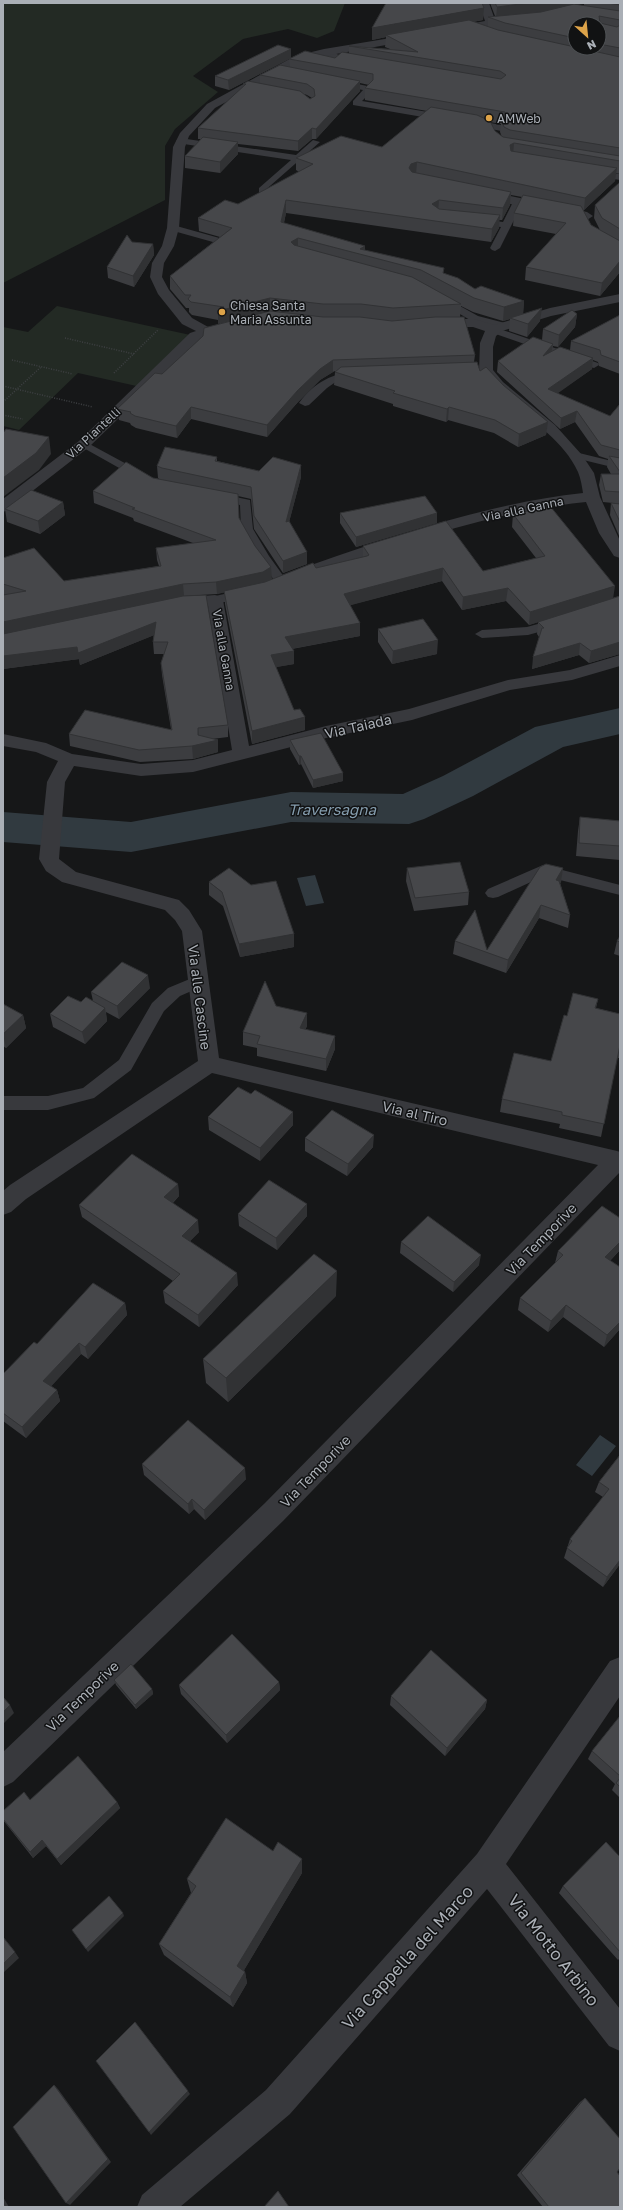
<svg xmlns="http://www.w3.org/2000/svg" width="623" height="2210" font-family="'Golos Text',sans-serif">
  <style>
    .green { fill: #232a24 }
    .water { fill: #313a40 }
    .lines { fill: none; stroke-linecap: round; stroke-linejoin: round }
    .river { fill: #313a40; fill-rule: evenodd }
    .path { stroke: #3e4043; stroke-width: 1.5; stroke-dasharray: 1 1.5; stroke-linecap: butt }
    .service { fill: #38393d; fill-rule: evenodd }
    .minor { fill: #38393d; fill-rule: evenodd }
    .wall { fill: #3c3d40; fill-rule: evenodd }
    .shaded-wall { fill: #313234 }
    .building { fill: #46474a; stroke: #313234 }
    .poi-dot { fill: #dda349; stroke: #111213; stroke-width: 1.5 }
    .labels { text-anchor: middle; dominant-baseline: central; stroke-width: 3; stroke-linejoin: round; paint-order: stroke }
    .far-poi-label { font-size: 12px; fill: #aaafb6; stroke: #111213; text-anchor: start }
    .far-street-label { font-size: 12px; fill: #aaafb6; stroke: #111213 }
    .street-label { font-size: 14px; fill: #aaafb6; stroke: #111213 }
    .water-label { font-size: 15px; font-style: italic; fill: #859dae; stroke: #111213 }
    .near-street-label { font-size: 17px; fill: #aaafb6; stroke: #111213 }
  </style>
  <rect width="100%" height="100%" fill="#161718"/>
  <!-- green -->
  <path class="green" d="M 3,3 L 345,3 L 334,31 L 317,38 L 288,29 L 243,39 L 193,76 L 218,92 L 175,129 L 165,146 L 165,200 L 3,283 Z
    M 57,306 L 195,336 L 141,387 L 78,373 L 19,430 L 3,426 L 3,327 L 28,332 Z"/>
  <!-- water -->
  <path class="water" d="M 315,875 L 324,903 L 306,906 L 297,878 Z
    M 600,1435 L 616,1446 L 592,1476 L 576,1465 Z"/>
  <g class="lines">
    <!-- river -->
    <path class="river" d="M 620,708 L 620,734 L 563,747 L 473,796 L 424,819 L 409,824 L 291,822 L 131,852 L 3,842 L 3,812 L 131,822 L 291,792 L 403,794 L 443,776 L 535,727 Z"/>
    <!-- path -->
    <path class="path" d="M 65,338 L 134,354
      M 12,360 L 73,374
      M 114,373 L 158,330
      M 3,386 L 93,407
      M 3,402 L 41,367
      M 3,415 L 23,419"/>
    <!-- service -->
    <path class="service" d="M 321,50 L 327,50 L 361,64 L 357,66 L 341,63 L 321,54 Z
      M 338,80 L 372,87 L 372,91 L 362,101 L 446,115 L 450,118 L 446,121 L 353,105 L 353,101 L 363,90 L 335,85 L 335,81 Z
      M 470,119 L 501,125 L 505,128 L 501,131 L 467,124 L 467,120 Z
      M 180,138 L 296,155 L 313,140 L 320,142 L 262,193 L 259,192 L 259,188 L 291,160 L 177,143 L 176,141 Z
      M 593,170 L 620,174 L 620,180 L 590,175 L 590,171 Z
      M 518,199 L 523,202 L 500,248 L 495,251 L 492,250 L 490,248 L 501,227 L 477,225 L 472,222 L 477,219 L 503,222 L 513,202 Z
      M 173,225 L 223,239 L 225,241 L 220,244 L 170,230 L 168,228 Z
      M 442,296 L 478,316 L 505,323 L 506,325 L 501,328 L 470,320 L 438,301 L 437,299 Z
      M 494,327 L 598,363 L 599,365 L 594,368 L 590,367 L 490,332 L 489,330 Z
      M 358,371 L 363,374 L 362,376 L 337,381 L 327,388 L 309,405 L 305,406 L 299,403 C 314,382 333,373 358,371 Z
      M 84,441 L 145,474 L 147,476 L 145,478 L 137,478 L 80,446 L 78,444 L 80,442 Z
      M 575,452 L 620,463 L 620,469 L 571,457 L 569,455 Z
      M 216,493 L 250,500 L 253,529 L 269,556 L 287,581 C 278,595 232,600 215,604 L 211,603 L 209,600 L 211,597 L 264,585 L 274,580 L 257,557 L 241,529 L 240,505 L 212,500 L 210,497 Z
      M 559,618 L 565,622 L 564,625 L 528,635 L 482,638 L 475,634 L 482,630 L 527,627 Z
      M 543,865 L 620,885 L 620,895 L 544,876 L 498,897 L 493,898 L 488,897 L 485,893 L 488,889 Z
      M 197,976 L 203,978 L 205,982 L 203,986 L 180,996 L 164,1011 L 131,1070 L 94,1098 L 48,1110 L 3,1110 L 3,1096 L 48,1096 L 83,1088 L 119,1060 L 152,1003 L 168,988 Z"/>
    <!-- minor -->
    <path class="minor" d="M 479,3 L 489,3 L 495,20 L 518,16 L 523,19 L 518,22 L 449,32 L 449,28 L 485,21 Z
      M 415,34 L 419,35 L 419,39 L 303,60 L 215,108 L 189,136 L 185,147 L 179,228 L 174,246 L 164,263 L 162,277 L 169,290 L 192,318 L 210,328 L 217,326 L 224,330 L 214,336 L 200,339 L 89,447 L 8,510 L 3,512 L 3,499 L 79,441 L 190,333 L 196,331 L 182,324 L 158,294 L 150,277 L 152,263 L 162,246 L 167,228 L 173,147 L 180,133 L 207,104 L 295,56 L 324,49 Z
      M 481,190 L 587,212 L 593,216 L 587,220 L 477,197 L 475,194 L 477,191 Z
      M 620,294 L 620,302 L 551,316 L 502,331 L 496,336 L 493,347 L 493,370 L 503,382 L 555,425 L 582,455 L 594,473 L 600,497 L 620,541 L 620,558 L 614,556 L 599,533 L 586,502 C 486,512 389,548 295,581 L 283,581 L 281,578 L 283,575 C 380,541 481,504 583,493 C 582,487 581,479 578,472 C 558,428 506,410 479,371 L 480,343 L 485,331 L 473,327 L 437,327 L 430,323 L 437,319 L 474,319 L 494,325 L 550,308 Z
      M 215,595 L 221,597 L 223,600 L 249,746 L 326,726 L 409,709 L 508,680 L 570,670 L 620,655 L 620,666 L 572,680 L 510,690 L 412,720 L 326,738 L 193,772 L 141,776 L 74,766 L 65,782 L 59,859 L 76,872 L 179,900 L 189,910 L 202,931 L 219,1058 L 617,1151 L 620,1152 L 620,1172 L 283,1521 L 13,1782 L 3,1787 L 3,1752 L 265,1503 L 598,1165 L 212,1073 L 26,1199 L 11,1212 L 3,1215 L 3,1191 L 10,1185 L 198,1061 L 182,931 L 175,920 L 165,910 L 62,882 L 46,871 L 39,859 L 47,782 L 58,761 L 36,752 L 3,746 L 3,734 L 46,743 L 72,754 L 141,764 L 193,760 L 232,750 L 208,606 L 177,608 L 171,607 L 169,603 L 171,599 L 177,598 Z
      M 620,1657 L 620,1696 L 506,1864 L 620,2009 L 620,2051 L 609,2046 L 487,1889 L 290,2114 L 180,2207 L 137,2207 L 142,2195 L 266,2090 L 477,1854 L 610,1661 Z"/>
  </g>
  <!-- wall -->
  <path class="wall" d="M 490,3 L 575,3 L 570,5 L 584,6 L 584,3 L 620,3 L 620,174 L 616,173 L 615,181 L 584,210 L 583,210 L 591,225 L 600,230 L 594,218 L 595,205 L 620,182 L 620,272 L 600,296 L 525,280 L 526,267 L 556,234 L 513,226 L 514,213 L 522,197 L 511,195 L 510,205 L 502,220 L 499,220 L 499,228 L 491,242 L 286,213 L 284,223 L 365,250 L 444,273 L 475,289 L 524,301 L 523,314 L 540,321 L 527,337 L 509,331 L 510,319 L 503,321 L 473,312 L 461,306 L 460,317 L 455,317 L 475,355 L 474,362 L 480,371 L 503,385 L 548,422 L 546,435 L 518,447 L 494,433 L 448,420 L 446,422 L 393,406 L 393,404 L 334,385 L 335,372 L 335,371 L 333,372 L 320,380 L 298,402 L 267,437 L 191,419 L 177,438 L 136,428 L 131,425 L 130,423 L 119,420 L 117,409 L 162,374 L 220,324 L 218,320 L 192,315 L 189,312 L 189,308 L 186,308 L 170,289 L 170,276 L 220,237 L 199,231 L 198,218 L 238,204 L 299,172 L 296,170 L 296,158 L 382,147 L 427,111 L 365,100 L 365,88 L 369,85 L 360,83 L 360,91 L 316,139 L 312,139 L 298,151 L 238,144 L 238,154 L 220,173 L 185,168 L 185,156 L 201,139 L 198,139 L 198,128 L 243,87 L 243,84 L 260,84 L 260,75 L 290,67 L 289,59 L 229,90 L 215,86 L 215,76 L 291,49 L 291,58 L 335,58 L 349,53 L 349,46 L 390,49 L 385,47 L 386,37 L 372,40 L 372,28 L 484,8 L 483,20 L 473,22 L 488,26 L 488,17 L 495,16 ZM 575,24 L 599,24 L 599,48 L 575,48 ZM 304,94 L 307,95 L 312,98 L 310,99 ZM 490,122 L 501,124 L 500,132 L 502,137 L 495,131 Z
    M 132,242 L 153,244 L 154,255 L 134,287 L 108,278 L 107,267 Z
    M 577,314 L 575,327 L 558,347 L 553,346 L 552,351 L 570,350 L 571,341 L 620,315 L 620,374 L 599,366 L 598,362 L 593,360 L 592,369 L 557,393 L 610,416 L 620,404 L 620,538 L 610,515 L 611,503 L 613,503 L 603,502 L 599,485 L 601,474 L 611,474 L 607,467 L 608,459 L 599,456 L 575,422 L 560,429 L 497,372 L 498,361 L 542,340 L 543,329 Z
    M 217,457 L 217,461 L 259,471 L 301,465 L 301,477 L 289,522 L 307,564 L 283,573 L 254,529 L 251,499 L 238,496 L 239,518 L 272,579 L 363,557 L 363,546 L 483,571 L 536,558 L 512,527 L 513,514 L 613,598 L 620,596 L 620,654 L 589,663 L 579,655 L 532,669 L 539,637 L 537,634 L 538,622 L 529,625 L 506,601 L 462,610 L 442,581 L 350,605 L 360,636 L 292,649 L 294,651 L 294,664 L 276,667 L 294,710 L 305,730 L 252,744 L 225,604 L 225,592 L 217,594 L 184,596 L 80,618 L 183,596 L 228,725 L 228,737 L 212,739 L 218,740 L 218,752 L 193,759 L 140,762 L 70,746 L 69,734 L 171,729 L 162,675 L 161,663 L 164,654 L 154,654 L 153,642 L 154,635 L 80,665 L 79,659 L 3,669 L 3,558 L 64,581 L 159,566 L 157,560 L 156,548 L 193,543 L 134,521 L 133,518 L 94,503 L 93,491 L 153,478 L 159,479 L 158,478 L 157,466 Z
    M 63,502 L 65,515 L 40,534 L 7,522 L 5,509 Z
    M 340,513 L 437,513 L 437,523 L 356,547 L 340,523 Z
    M 378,629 L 437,654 L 392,664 L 378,642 Z
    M 290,740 L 343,773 L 343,781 L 313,788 L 301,764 L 299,765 L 290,749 Z
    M 580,817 L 620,821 L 620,860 L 576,856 L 578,831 Z
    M 407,868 L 469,892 L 468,905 L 414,911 L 406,881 Z
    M 563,868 L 561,882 L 560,883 L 570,915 L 568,928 L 539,918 L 506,973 L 453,954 L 455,941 L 487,950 Z
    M 209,882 L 294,947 L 240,957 L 223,906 L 209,895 Z
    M 620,936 L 620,956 L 614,954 L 617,941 Z
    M 150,988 L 119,1019 L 106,1012 L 107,1021 L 85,1044 L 53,1027 L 50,1014 L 81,1002 L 93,1001 L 91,992 Z
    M 598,999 L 596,1008 L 620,1014 L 620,1058 L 617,1058 L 601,1137 L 559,1128 L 560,1124 L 500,1112 L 502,1099 L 551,1061 L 567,1016 Z
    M 3,1004 L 23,1015 L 26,1028 L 6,1048 L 3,1046 Z
    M 276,1006 L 307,1026 L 305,1030 L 335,1049 L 326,1071 L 257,1056 L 257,1048 L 243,1045 L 243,1032 Z
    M 251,1094 L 293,1112 L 293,1125 L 260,1161 L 209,1130 L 208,1117 Z
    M 305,1138 L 373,1147 L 347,1176 L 305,1151 Z
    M 178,1184 L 179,1196 L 173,1203 L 199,1232 L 190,1241 L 238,1285 L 199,1327 L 165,1303 L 163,1291 L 173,1281 L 82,1217 L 79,1205 Z
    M 238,1214 L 307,1216 L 277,1250 L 239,1226 Z
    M 620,1218 L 620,1250 L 610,1261 L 620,1267 L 620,1329 L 604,1347 L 563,1317 L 548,1332 L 518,1310 L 520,1298 L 555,1263 L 558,1251 Z
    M 401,1242 L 479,1265 L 453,1292 L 400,1253 Z
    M 336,1296 L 228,1402 L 206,1383 L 203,1359 Z
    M 125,1303 L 127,1315 L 88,1359 L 81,1354 L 51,1386 L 57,1390 L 60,1401 L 26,1438 L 3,1421 L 3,1374 L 37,1344 Z
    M 620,1455 L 620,1564 L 603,1587 L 564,1558 L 570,1539 L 603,1497 L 595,1492 L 599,1482 Z
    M 142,1464 L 246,1479 L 205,1520 L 194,1509 L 189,1514 L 144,1475 Z
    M 114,1680 L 152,1689 L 153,1694 L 136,1709 L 116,1685 Z
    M 279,1682 L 280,1690 L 227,1743 L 181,1694 L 179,1685 Z
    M 391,1696 L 487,1700 L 485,1709 L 445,1756 L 390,1705 Z
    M 620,1716 L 620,1798 L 612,1790 L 615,1784 L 588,1759 L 592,1751 Z
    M 30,1800 L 117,1802 L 120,1808 L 61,1865 L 46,1846 L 33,1858 L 3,1820 L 3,1811 Z
    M 620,1857 L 620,1958 L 618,1960 L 559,1893 L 563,1886 Z
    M 302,1873 L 244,1970 L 245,1972 L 247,1983 L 233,2007 L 164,1955 L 159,1944 L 191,1893 L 187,1879 Z
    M 585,2098 L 617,2172 L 620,2207 L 543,2207 L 517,2175 L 580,2102 Z"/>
  <!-- shaded-wall -->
  <path class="shaded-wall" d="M 528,3 L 575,3 L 558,11 L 496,18 L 497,7 Z
    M 484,8 L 483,20 L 389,37 L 386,35 L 386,37 L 372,40 L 372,28 Z
    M 291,49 L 291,58 L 229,90 L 228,80 Z
    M 360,81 L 360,91 L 316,139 L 316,129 Z
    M 312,128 L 312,139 L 298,151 L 298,141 Z
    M 238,142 L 238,154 L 220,173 L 220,162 Z
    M 514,143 L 513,156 L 509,157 L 510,145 Z
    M 417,162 L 416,175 L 411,176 L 409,168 L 411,164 Z
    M 617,168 L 615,181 L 584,210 L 585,198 Z
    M 511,192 L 510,205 L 502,220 L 503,208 Z
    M 286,200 L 286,213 L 281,235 L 281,222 Z
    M 439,200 L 438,213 L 432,204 Z
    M 500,215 L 499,228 L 491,242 L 492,229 Z
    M 298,238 L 298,251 L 291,242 Z
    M 153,244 L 154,255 L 134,287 L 133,276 Z
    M 365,246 L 365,255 L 360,249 Z
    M 620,261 L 620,272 L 600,296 L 602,283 Z
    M 270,298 L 270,312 L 218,324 L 218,311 Z
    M 524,301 L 523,315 L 510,318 L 510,319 L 503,321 L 504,307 Z
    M 542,308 L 540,321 L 527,337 L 528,324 Z
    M 577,314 L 575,327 L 558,347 L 559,335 Z
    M 553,344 L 551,355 L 543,356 Z
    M 593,358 L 592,369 L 547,401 L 548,389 Z
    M 333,360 L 333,372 L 320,380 L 298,402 L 267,437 L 267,425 L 298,390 L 320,369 Z
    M 191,407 L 191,419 L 177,438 L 176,426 Z
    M 449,407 L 448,420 L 446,422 L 447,409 Z
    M 577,411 L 575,422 L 560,429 L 561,418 Z
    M 548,422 L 546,435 L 518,447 L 519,434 Z
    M 49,437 L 51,454 L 39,470 L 3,497 L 3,478 Z
    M 301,465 L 301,477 L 286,534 L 286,522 Z
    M 63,502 L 65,515 L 40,534 L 38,521 Z
    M 437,513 L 437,523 L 356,547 L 356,537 Z
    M 307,552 L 307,564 L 283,573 L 283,561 Z
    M 271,567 L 272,579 L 263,584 L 217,594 L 216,582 Z
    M 443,568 L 442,581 L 344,607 L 344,594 Z
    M 183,584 L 184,596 L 3,635 L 3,622 Z
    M 615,586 L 613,599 L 529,625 L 530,612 Z
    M 508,588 L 506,601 L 462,610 L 463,597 Z
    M 156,622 L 157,634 L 80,665 L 78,653 Z
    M 360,623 L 360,636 L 285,650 L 285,637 Z
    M 438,640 L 437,654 L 392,664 L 393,651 Z
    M 620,642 L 620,654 L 589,663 L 591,651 Z
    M 580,643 L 579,655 L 532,669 L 533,657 Z
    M 77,647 L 79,659 L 3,669 L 3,656 Z
    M 294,651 L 294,664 L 271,668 L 271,655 Z
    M 305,717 L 305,730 L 252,744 L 252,731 Z
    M 198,728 L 199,740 L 218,740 L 218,752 L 193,759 L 192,746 L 198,735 Z
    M 299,756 L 301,756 L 301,764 L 299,765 Z
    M 343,773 L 343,781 L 313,788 L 313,780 Z
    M 563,868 L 561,882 L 554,894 L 556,880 Z
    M 541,905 L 539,918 L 506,973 L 508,960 Z
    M 294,934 L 294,947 L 240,957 L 239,944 Z
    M 148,975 L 150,988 L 119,1019 L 117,1006 Z
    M 105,1008 L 107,1021 L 85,1044 L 82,1032 Z
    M 307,1013 L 307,1026 L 300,1041 L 300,1028 Z
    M 23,1015 L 26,1028 L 6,1048 L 3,1034 Z
    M 335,1036 L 335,1049 L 326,1071 L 326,1059 Z
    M 293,1112 L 293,1125 L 260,1161 L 260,1148 Z
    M 374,1135 L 373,1147 L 347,1176 L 348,1164 Z
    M 178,1184 L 179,1196 L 166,1209 L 164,1197 Z
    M 307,1204 L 307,1216 L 277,1250 L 276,1238 Z
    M 198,1220 L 199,1232 L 183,1248 L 182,1236 Z
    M 620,1242 L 620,1250 L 602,1269 L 605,1257 Z
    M 481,1255 L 479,1265 L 453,1292 L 454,1282 Z
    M 337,1271 L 336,1296 L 228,1402 L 226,1378 Z
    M 237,1273 L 238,1285 L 199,1327 L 198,1315 Z
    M 125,1303 L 127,1315 L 88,1359 L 85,1347 Z
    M 566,1305 L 563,1317 L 548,1332 L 551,1321 Z
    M 620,1322 L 620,1329 L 604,1347 L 607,1335 Z
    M 79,1343 L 81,1354 L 46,1392 L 43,1381 Z
    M 57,1390 L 60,1401 L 26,1438 L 22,1427 Z
    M 245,1468 L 246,1479 L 205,1520 L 204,1510 Z
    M 192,1499 L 194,1509 L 189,1514 L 188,1504 Z
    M 620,1560 L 620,1564 L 603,1587 L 607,1577 Z
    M 279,1682 L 280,1690 L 227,1743 L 226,1735 Z
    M 152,1689 L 153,1694 L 136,1709 L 135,1705 Z
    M 487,1700 L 485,1709 L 445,1756 L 447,1748 Z
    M 10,1705 L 14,1713 L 3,1724 L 3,1712 Z
    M 117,1802 L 120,1808 L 61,1865 L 57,1859 Z
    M 42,1840 L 46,1846 L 33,1858 L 30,1852 Z
    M 302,1859 L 302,1873 L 240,1977 L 237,1966 Z
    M 123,1913 L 124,1916 L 88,1952 L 86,1949 Z
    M 15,1952 L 19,1958 L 3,1973 L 3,1964 Z
    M 245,1972 L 247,1983 L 233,2007 L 230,1997 Z
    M 54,2085 L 58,2089 L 111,2162 L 70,2205 L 66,2203 Z
    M 188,2091 L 190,2094 L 151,2135 L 149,2132 Z
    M 3,2197 L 9,2207 L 6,2207 L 3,2203 Z"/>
  <!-- building -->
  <path class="building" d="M 386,3 L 482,3 L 484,8 L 372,28 Z
    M 495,3 L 528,3 L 497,7 Z
    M 608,3 L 620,3 L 620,5 Z
    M 574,4 L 620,11 L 620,20 L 599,16 L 600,23 L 617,27 L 620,25 L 620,48 L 599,44 L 599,24 L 575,24 L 575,38 L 505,23 L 488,17 L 541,12 Z
    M 469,20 L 498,30 L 575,47 L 575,48 L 580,48 L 620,57 L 620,148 L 510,130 L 504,127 L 501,119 L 506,119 L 505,112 L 365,88 L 373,80 L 373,74 L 289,59 L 305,51 L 335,58 L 342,52 L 501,79 L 506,75 L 500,71 L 349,46 L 418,52 L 386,35 Z
    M 278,45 L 291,49 L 228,80 L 215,76 Z
    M 280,65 L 360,81 L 316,129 L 312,128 L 298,141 L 198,128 L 246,84 L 243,84 L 248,81 L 300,91 L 310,99 L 315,96 L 314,89 L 307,84 L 260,75 Z
    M 431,107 L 477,115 L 490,121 L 495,131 L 503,137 L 620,156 L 620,161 L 514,143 L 510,145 L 511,151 L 617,168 L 585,198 L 417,162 L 411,164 L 409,168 L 412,172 L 511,192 L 503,208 L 439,200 L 432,204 L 439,209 L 500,215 L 492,229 L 286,200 L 281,222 L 365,246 L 360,249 L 444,268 L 443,273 L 458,278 L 475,289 L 481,286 L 524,301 L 504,307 L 474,298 L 421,270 L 298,238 L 291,242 L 294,245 L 412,277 L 461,304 L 393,308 L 361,304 L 323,304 L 270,298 L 218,311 L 224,307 L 191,302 L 188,299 L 191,295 L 185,295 L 170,276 L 232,228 L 198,218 L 225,200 L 238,204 L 313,164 L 296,158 L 341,136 L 382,147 Z
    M 203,137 L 238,142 L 220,162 L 185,156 Z
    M 620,182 L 620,229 L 602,218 L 595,205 Z
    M 523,195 L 581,206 L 591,225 L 620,241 L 620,261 L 602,283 L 526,267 L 566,223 L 514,213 Z
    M 127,235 L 132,242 L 153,244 L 133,276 L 107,267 Z
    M 542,308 L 528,324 L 510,318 Z
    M 572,310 L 577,314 L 559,335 L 543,329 Z
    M 270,311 L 323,317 L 360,317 L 392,321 L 435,317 L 464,317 L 475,355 L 333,360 L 320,369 L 298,390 L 267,425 L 191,407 L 176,426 L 135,416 L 130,413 L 131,412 L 117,409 L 155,373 L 162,374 L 203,336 L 204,328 Z
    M 620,315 L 620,362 L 601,355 L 600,350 L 571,341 Z
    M 533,337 L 553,344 L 543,356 L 560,347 L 593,358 L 548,389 L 610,416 L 620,404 L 620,450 L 601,445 L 577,411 L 561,418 L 498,361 Z
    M 477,362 L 480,371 L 486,367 L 503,385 L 548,422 L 519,434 L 495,420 L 449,407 L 447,409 L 393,393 L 395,391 L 335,372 L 341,367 Z
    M 6,429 L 49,437 L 36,453 L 3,478 L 3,433 Z
    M 165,447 L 217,457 L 215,461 L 259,471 L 273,457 L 301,465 L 286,522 L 289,521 L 307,552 L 283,561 L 254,516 L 251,487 L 162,468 L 157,466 Z
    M 609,456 L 620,458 L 620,472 Z
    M 126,462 L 153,478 L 238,494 L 239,518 L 255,546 L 271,567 L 263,572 L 216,582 L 183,584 L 3,622 L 3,595 L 26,591 L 3,584 L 3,558 L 34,548 L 64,581 L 161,566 L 156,548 L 216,540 L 132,509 L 135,508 L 93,491 Z
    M 601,474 L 620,474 L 620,492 L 605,491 Z
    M 31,490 L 63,502 L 38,521 L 5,509 Z
    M 425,496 L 437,513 L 356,537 L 340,513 Z
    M 611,503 L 620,504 L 620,522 Z
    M 550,506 L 615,586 L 530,612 L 508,588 L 463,597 L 443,568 L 344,594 L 360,623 L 285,637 L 294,651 L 271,655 L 294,710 L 300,709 L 305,717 L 252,731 L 224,591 L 265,582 L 313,563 L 316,568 L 367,556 L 369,555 L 363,546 L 446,521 L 483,571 L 545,556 L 513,514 Z
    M 206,595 L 228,725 L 198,728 L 198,735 L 218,740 L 192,746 L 139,750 L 69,734 L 85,710 L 172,730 L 161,663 L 168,642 L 153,642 L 156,622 L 78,653 L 77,647 L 3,656 L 3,634 L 183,596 Z
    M 620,596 L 620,642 L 591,651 L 580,643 L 533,657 L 542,628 L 544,628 L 538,622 Z
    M 423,619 L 438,640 L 393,651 L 378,629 Z
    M 321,733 L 343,773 L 313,780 L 301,756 L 299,756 L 290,740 Z
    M 580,817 L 620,821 L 620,846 L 579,843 Z
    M 460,862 L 469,892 L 415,898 L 407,868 Z
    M 546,864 L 563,868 L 556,880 L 559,881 L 570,915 L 541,905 L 508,960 L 455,941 L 475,910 L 487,950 L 540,867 Z
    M 229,868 L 251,885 L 276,881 L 294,934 L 239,944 L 222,892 L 209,882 Z
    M 620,936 L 620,942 L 617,941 Z
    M 122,962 L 148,975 L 117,1006 L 91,992 Z
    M 265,981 L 276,1006 L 307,1013 L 300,1028 L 335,1036 L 326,1059 L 257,1044 L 260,1036 L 243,1032 Z
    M 573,993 L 598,999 L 595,1008 L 620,1014 L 620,1045 L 604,1124 L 562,1115 L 562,1112 L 502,1099 L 514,1053 L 551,1061 L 564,1015 L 567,1016 Z
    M 68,996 L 81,1002 L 86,997 L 105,1008 L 82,1032 L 50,1014 Z
    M 3,1004 L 23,1015 L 3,1034 Z
    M 238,1087 L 251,1094 L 255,1090 L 293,1112 L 260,1148 L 208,1117 Z
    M 332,1110 L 374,1135 L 348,1164 L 305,1138 Z
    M 132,1154 L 178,1184 L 164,1197 L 198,1220 L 182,1236 L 237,1273 L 198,1315 L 163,1291 L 180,1274 L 79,1205 Z
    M 269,1180 L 307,1204 L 276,1238 L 238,1214 Z
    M 602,1206 L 620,1218 L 620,1242 L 605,1257 L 620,1267 L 620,1322 L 607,1335 L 566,1305 L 551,1321 L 520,1298 L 563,1255 L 558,1251 Z
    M 428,1216 L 481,1255 L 454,1282 L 401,1242 Z
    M 314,1254 L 337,1271 L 226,1378 L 203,1359 Z
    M 93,1283 L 125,1303 L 85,1347 L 79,1343 L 43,1381 L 57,1390 L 22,1427 L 3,1413 L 3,1374 L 34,1342 L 37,1344 Z
    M 188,1420 L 245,1468 L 204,1510 L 192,1499 L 188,1504 L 142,1464 Z
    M 620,1455 L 620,1560 L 607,1577 L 567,1548 L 572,1541 L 570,1539 L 609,1489 L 599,1482 Z
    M 232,1634 L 279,1682 L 226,1735 L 179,1685 Z
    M 431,1650 L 487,1700 L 447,1748 L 391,1696 Z
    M 131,1664 L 152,1689 L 135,1705 L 114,1680 Z
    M 3,1697 L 10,1705 L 3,1712 Z
    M 620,1716 L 620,1776 L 592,1751 Z
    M 78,1756 L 117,1802 L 57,1859 L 42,1840 L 30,1852 L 3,1819 L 3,1811 L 24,1792 L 30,1800 Z
    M 620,1778 L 620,1787 L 616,1783 Z
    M 226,1818 L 273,1851 L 278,1842 L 302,1859 L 237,1966 L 245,1972 L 230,1997 L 159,1944 L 196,1886 L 187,1879 Z
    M 606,1842 L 620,1857 L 620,1952 L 563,1886 Z
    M 109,1896 L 123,1913 L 86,1949 L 72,1930 Z
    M 3,1937 L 15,1952 L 3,1964 Z
    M 135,2022 L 188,2091 L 149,2132 L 96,2061 Z
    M 54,2085 L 108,2159 L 66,2203 L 13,2127 Z
    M 585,2098 L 620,2139 L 620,2168 L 617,2172 L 620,2176 L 620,2207 L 549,2207 L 521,2173 Z
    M 278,2191 L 289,2207 L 264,2207 Z
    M 3,2203 L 6,2207 L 3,2207 Z"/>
  <!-- markers -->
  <g class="poi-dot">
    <circle cx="489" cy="118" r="4"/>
    <circle cx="222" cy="312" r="4"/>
  </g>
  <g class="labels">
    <!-- far-poi labels -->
    <g class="far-poi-label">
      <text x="497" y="118">AMWeb</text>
      <text x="230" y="305">Chiesa Santa<tspan x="230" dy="14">Maria Assunta</tspan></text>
    </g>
    <!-- far-street labels -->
    <g class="far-street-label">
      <text transform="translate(93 433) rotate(-43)">Via Piantelli</text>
      <text transform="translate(523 509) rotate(-12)">Via alla Ganna</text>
      <text transform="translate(224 650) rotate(80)">Via alla Ganna</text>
    </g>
    <!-- street labels -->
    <g class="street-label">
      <text transform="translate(358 726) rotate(-13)">Via Taiada</text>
      <text transform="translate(200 997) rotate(83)">Via alle Cascine</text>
      <text transform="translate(415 1113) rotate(13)">Via al Tiro</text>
      <text transform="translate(541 1239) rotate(-46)">Via Temporive</text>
      <text transform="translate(315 1471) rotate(-46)">Via Temporive</text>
      <text transform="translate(82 1696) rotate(-44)">Via Temporive</text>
    </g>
    <!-- water labels -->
    <g class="water-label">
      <text x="332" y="809">Traversagna</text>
    </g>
    <!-- near-street labels -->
    <g class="near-street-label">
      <text transform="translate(554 1950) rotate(52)">Via Motto Arbino</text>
      <text transform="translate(407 1957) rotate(-48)">Via Cappella del Marco</text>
    </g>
  </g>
  <!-- border -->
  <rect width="623" height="2210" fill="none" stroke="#aaafb6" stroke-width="8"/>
  <!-- north arrow -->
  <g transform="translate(587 36) rotate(153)"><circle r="19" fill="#111213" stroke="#4e5154"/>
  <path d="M0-3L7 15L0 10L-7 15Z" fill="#dda349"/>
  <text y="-6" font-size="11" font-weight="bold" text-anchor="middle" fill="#aaafb6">N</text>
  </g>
</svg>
